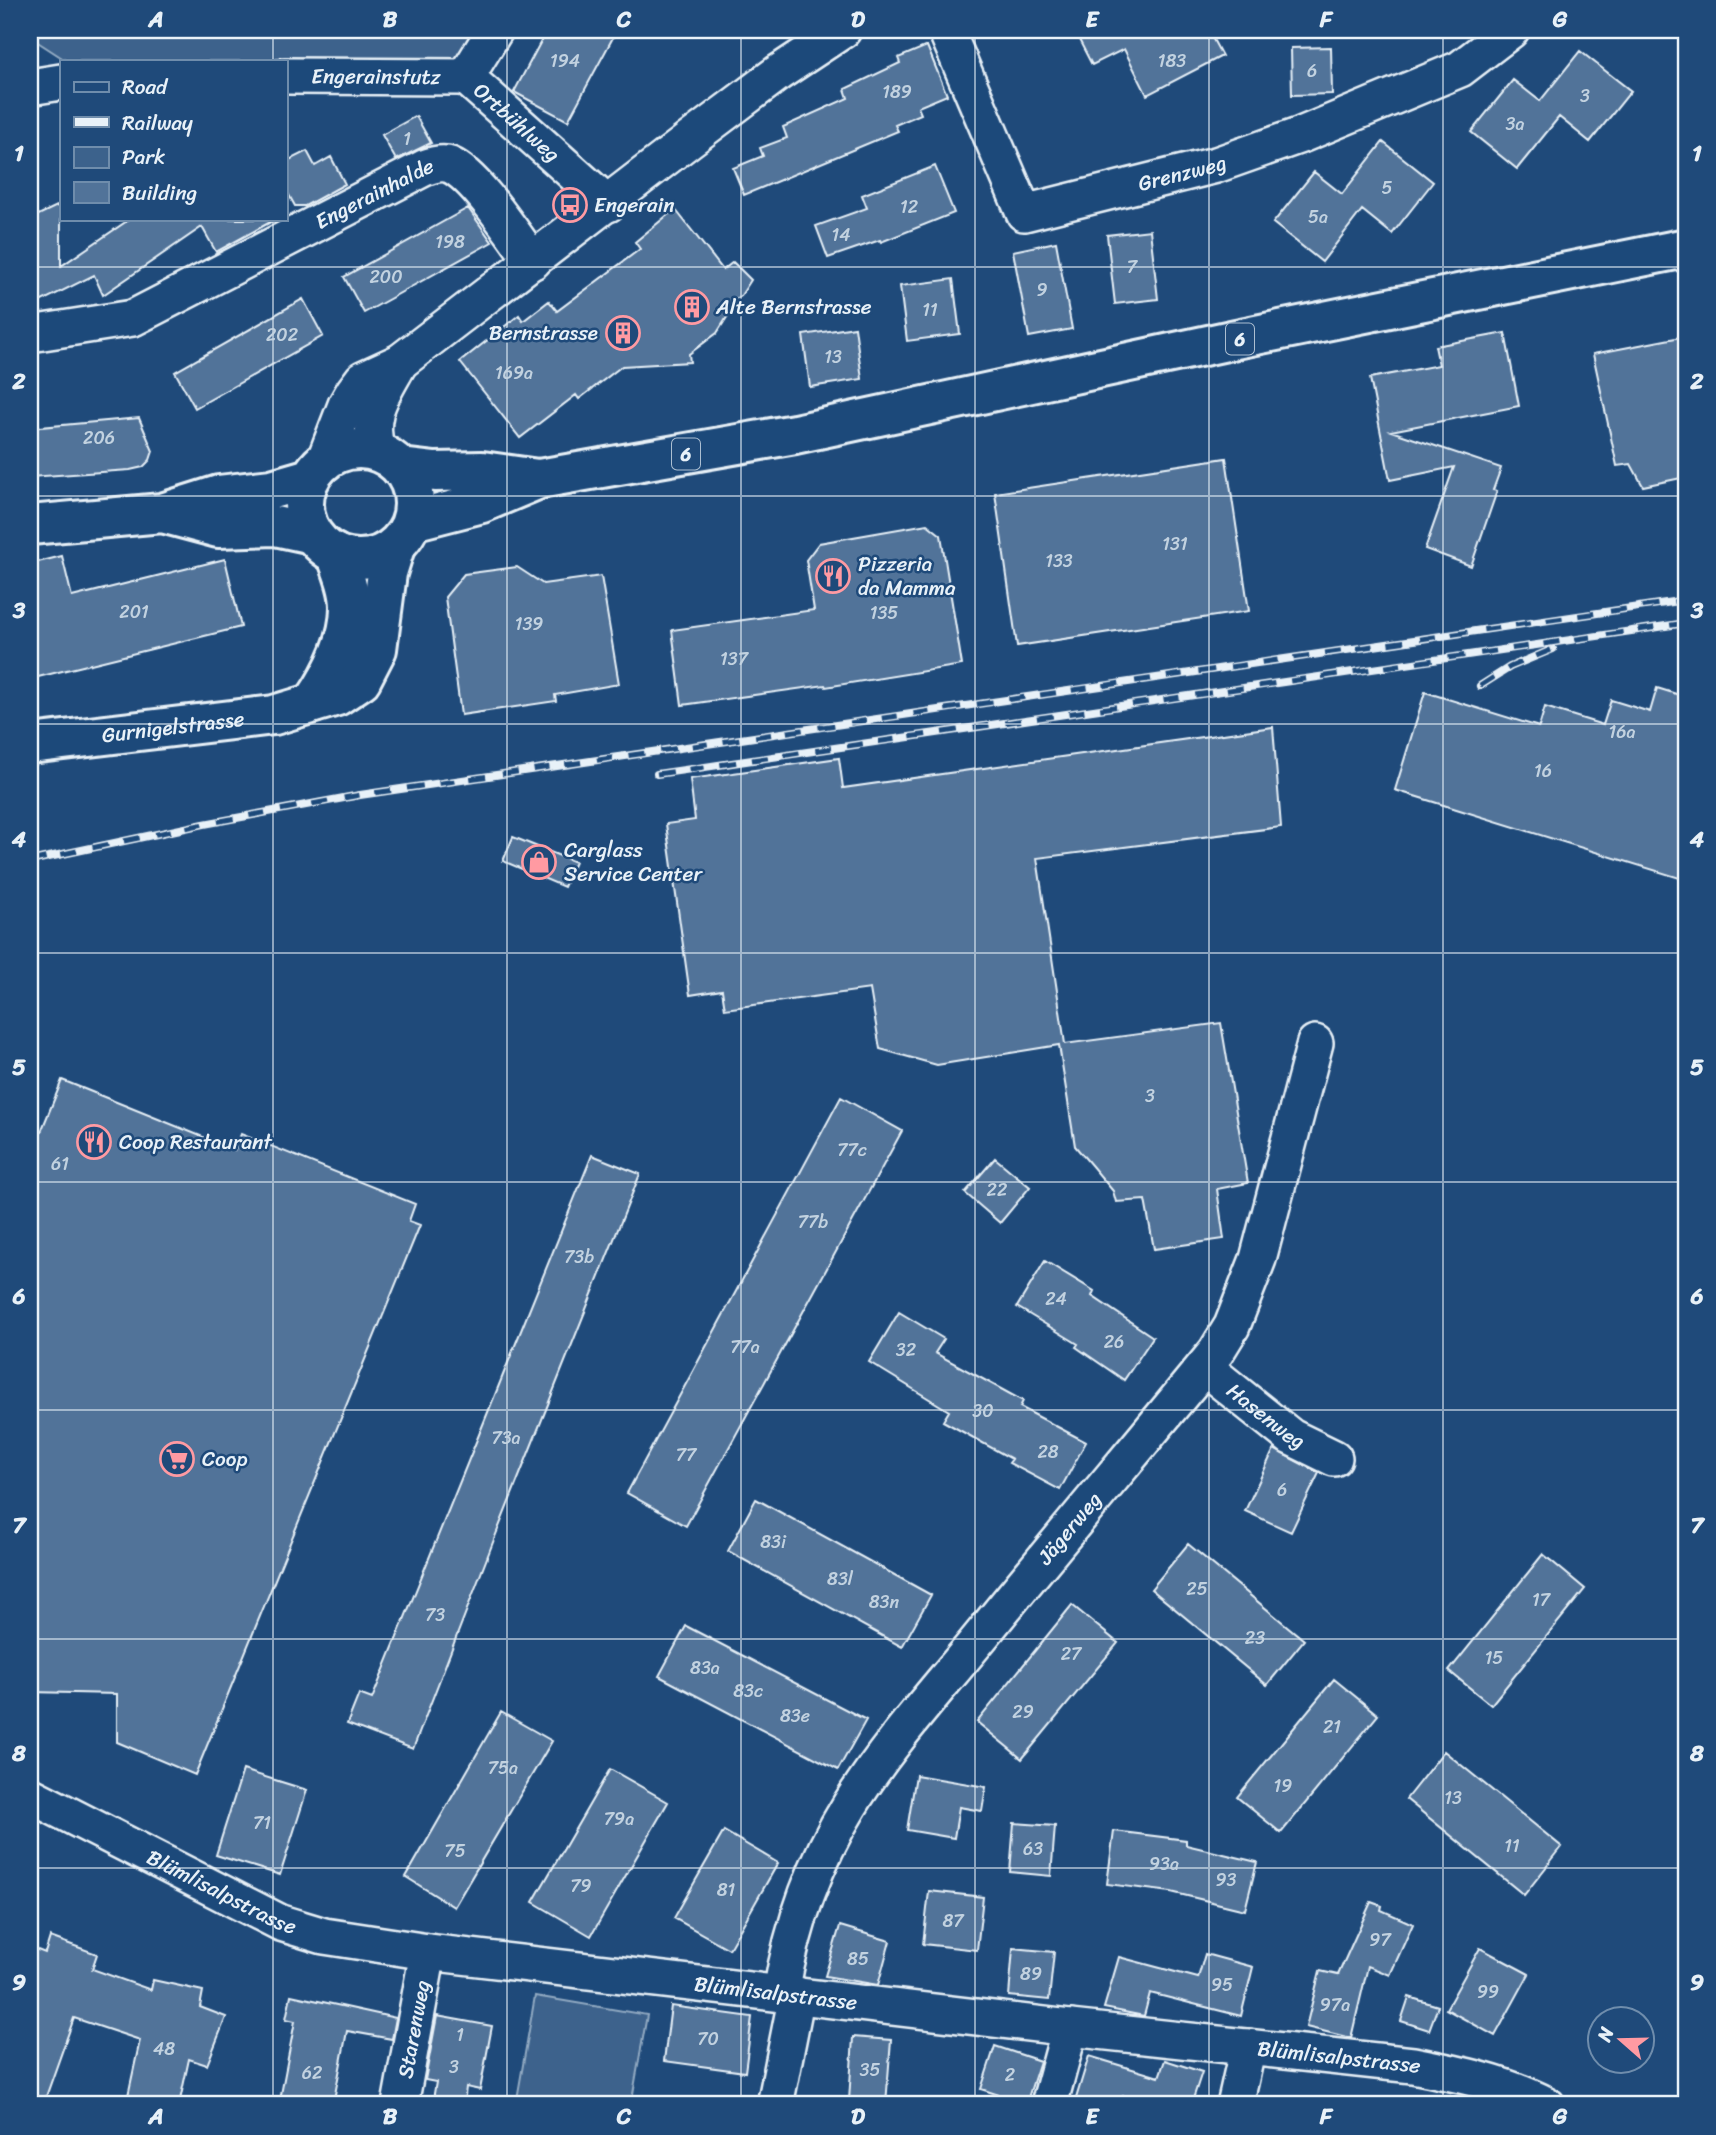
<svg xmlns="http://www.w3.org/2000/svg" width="1716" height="2135" font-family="Sriracha,sans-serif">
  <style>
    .green { fill: #3c628c; stroke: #92aac2; stroke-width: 2 }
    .building { fill: #517399; stroke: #e8f1f8; stroke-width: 2 }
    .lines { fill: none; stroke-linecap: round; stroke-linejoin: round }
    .street-casing { stroke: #e8f1f8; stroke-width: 40 }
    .secondary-casing { stroke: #e8f1f8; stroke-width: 44 }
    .primary-casing { stroke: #e8f1f8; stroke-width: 44 }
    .street { stroke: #1f4a7a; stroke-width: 35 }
    .secondary { stroke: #1f4a7a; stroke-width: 38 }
    .primary { stroke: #1f4a7a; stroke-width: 38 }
    .rail-casing { stroke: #e8f1f8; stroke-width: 8 }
    .rail { stroke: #1f4a7a; stroke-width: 5; stroke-dasharray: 16; stroke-linecap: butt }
    .grid { fill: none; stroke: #e8f1f8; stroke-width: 2; stroke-opacity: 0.55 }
    .labels { text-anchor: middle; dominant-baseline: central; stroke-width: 5; stroke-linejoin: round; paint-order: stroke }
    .number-label { font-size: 18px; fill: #c2d2e0 }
    .shield { fill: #1f4a7a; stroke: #acbfd2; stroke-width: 2 }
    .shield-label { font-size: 19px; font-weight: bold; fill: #e8f1f8 }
    .street-label { font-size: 21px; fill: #e8f1f8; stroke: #1f4a7a }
    .poi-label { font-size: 21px; fill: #e8f1f8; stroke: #1f4a7a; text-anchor: start }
    .neatline { fill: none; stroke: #e8f1f8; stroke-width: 2.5 }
    .grid-label { font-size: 23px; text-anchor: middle; font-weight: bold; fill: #e8f1f8 }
  </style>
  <rect width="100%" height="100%" fill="#1f4a7a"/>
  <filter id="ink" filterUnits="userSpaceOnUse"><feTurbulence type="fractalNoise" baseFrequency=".0143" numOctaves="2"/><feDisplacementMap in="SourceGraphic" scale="14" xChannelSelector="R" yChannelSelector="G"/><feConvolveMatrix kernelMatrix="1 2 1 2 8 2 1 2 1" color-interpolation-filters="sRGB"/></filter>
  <g filter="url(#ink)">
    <!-- green -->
    <path class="green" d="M 30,30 L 481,30 L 460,67 L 285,61 L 67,61 L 30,37 Z
      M 535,1996 L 647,2015 L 631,2105 L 516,2105 Z"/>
    <!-- building -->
    <path class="building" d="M 547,30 L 617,30 L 568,121 L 514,92 Z
      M 1074,30 L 1208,30 L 1222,56 L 1147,95 L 1124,49 L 1092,65 Z
      M 927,46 L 947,95 L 918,107 L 921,114 L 895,125 L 898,131 L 744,195 L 733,168 L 763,156 L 760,148 L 787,138 L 783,127 L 848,98 L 845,89 L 900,63 L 898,58 Z
      M 1331,47 L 1332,94 L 1292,95 L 1291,48 Z
      M 1580,51 L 1631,91 L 1590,142 L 1559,117 L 1517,169 L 1471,132 L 1513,80 L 1540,101 Z
      M 416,116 L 431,143 L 396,160 L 382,135 Z
      M 1383,142 L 1433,182 L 1392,234 L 1362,210 L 1322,262 L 1273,223 L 1314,172 L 1342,194 Z
      M 307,151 L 315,166 L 331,157 L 345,184 L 305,206 L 295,206 L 285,188 L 285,162 Z
      M 935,166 L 954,213 L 881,242 L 880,240 L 828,258 L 816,226 L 867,208 L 862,195 Z
      M 61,204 L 61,266 L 130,219 L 276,219 L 216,252 L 202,227 L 103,295 L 94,275 L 30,307 L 30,219 Z
      M 468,208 L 492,242 L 364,313 L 344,277 Z
      M 675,209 L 723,270 L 733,262 L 751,280 L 740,297 L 727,302 L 729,314 L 717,333 L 689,354 L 690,362 L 622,366 L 579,399 L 576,395 L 520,438 L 460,362 L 519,315 L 523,321 L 549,301 L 557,311 L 640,249 L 635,242 Z
      M 1150,230 L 1158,299 L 1115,304 L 1107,235 Z
      M 1056,242 L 1072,329 L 1029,337 L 1013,251 Z
      M 953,279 L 960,334 L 907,341 L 900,286 Z
      M 303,299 L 323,336 L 195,408 L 175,372 Z
      M 855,327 L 862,379 L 810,387 L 803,335 Z
      M 1505,333 L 1519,406 L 1391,431 L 1501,468 L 1493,490 L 1497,491 L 1471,566 L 1425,549 L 1454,467 L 1390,480 L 1370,378 L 1439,365 L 1435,346 Z
      M 1686,336 L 1686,477 L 1643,486 L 1631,464 L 1617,466 L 1593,354 Z
      M 139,418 L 153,451 L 150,460 L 143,467 L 130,470 L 30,477 L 30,428 Z
      M 1226,458 L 1249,611 L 1017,646 L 995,493 Z
      M 927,524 L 941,535 L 962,665 L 826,687 L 825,685 L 682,705 L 672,630 L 814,610 L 806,560 L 819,543 Z
      M 62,556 L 72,597 L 225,559 L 241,627 L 30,679 L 30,564 Z
      M 517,567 L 543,584 L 601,576 L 619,684 L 555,695 L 556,701 L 461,715 L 445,597 L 464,574 Z
      M 1657,688 L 1686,697 L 1686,880 L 1395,790 L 1425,692 L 1539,727 L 1545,707 L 1603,725 L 1611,700 L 1650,712 Z
      M 1273,727 L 1281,827 L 1037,858 L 1065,1044 L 1221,1023 L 1248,1183 L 1217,1189 L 1224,1239 L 1154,1249 L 1145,1200 L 1116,1202 L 1113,1191 L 1075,1146 L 1059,1045 L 937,1065 L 880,1049 L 870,989 L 725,1009 L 722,990 L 690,995 L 666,824 L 695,820 L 690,779 L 839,758 L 843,788 Z
      M 513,837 L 575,862 L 564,887 L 503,861 Z
      M 62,1080 L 235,1150 L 241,1134 L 415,1204 L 409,1221 L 420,1225 L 195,1775 L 117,1742 L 117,1694 L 30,1692 L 30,1159 Z
      M 841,1097 L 902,1131 L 686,1526 L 627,1493 Z
      M 592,1155 L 640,1174 L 495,1537 L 413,1749 L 347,1724 L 359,1694 L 372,1699 Z
      M 995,1158 L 1030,1187 L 1000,1223 L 965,1193 Z
      M 1045,1261 L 1094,1291 L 1092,1296 L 1153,1337 L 1124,1380 L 1076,1347 L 1078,1344 L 1017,1307 Z
      M 899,1312 L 944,1339 L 935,1353 L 1023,1401 L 1020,1407 L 1086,1442 L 1060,1490 L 1009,1463 L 1012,1459 L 943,1421 L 949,1411 L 869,1362 Z
      M 1274,1449 L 1319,1473 L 1291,1532 L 1245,1511 Z
      M 756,1499 L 931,1595 L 902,1647 L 728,1551 Z
      M 1188,1544 L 1304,1640 L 1267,1685 L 1151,1589 Z
      M 1543,1554 L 1585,1589 L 1491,1705 L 1449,1671 Z
      M 1072,1605 L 1118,1643 L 1022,1759 L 977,1722 Z
      M 686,1626 L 866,1720 L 838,1770 L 659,1676 Z
      M 1334,1679 L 1378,1715 L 1281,1833 L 1237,1797 Z
      M 501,1712 L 552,1741 L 454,1907 L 406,1877 Z
      M 1444,1751 L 1562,1847 L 1524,1895 L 1406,1799 Z
      M 610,1769 L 668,1802 L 591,1936 L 533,1902 Z
      M 243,1770 L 307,1790 L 280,1875 L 216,1855 Z
      M 916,1775 L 986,1787 L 982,1811 L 959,1807 L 954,1838 L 907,1830 Z
      M 1014,1823 L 1055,1826 L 1051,1876 L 1010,1872 Z
      M 724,1831 L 778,1863 L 729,1949 L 674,1918 Z
      M 1114,1831 L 1186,1840 L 1186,1845 L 1257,1862 L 1245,1910 L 1171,1892 L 1107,1884 Z
      M 929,1891 L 983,1897 L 977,1950 L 923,1944 Z
      M 1371,1902 L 1382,1906 L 1381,1910 L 1413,1924 L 1390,1975 L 1368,1966 L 1351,2038 L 1306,2027 L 1320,1971 L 1338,1975 Z
      M 840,1926 L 890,1941 L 878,1985 L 825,1976 Z
      M 50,1937 L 97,1954 L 92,1969 L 151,1990 L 153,1980 L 203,1991 L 200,2007 L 226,2017 L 207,2065 L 189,2059 L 179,2105 L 126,2105 L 140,2040 L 74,2018 L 43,2105 L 30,2105 L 30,1947 L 45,1953 Z
      M 1013,1948 L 1054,1952 L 1049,2000 L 1009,1996 Z
      M 1480,1948 L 1529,1974 L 1495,2036 L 1446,2009 Z
      M 1205,1954 L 1253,1967 L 1241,2016 L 1150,1993 L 1144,2016 L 1104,2008 L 1119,1957 L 1198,1978 Z
      M 291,1995 L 396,2018 L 392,2039 L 347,2031 L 333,2105 L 279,2105 L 295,2021 L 286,2019 Z
      M 1409,1997 L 1438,2006 L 1429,2030 L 1401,2021 Z
      M 671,2006 L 752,2017 L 745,2072 L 664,2061 Z
      M 437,2016 L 492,2026 L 480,2090 L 466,2087 L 464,2105 L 432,2105 L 436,2082 L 425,2080 Z
      M 853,2037 L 891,2040 L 886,2104 L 849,2101 Z
      M 995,2046 L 1040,2061 L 1026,2104 L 981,2089 Z
      M 1089,2056 L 1159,2077 L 1165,2060 L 1202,2072 L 1191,2105 L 1153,2105 L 1123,2096 L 1121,2105 L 1074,2105 Z"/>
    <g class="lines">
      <!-- street casing -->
      <g class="street-casing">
        <g id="street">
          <path id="s1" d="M 946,30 L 1024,213 L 1216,165 L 1301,135 L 1460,69 L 1511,30"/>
          <path id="s2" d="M 285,76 L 466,77"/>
          <path id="s3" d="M 466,77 L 608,204"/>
          <path d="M 466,77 L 495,30"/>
          <path d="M 30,87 L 61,82"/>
          <path id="s4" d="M 30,334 L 133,318 L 424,168 C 432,165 442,162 450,165 C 476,176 515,237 533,261"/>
          <path d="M 377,452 C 366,413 382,395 400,362"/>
          <path d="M 326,457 L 346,405 L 354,391 L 363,379 L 400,362 L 689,140 L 778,73 L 843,30"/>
          <path id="s5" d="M 1204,1367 L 1291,1437 L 1334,1458"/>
          <path id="s6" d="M 30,1795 L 281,1923 L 324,1936 L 428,1952 L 1070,2028 L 1413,2065 C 1459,2074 1504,2083 1547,2105"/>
          <path id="s7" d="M 781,1993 C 792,1927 814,1863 850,1805 C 888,1743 940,1687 986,1630 C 1062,1536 1140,1445 1216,1352 L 1232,1326 L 1258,1259 L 1315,1043"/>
          <path id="s8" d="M 400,2105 L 428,1952"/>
          <path d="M 775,2105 L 797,1995"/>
          <path d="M 1049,2105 L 1070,2028"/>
          <path d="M 1235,2105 L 1248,2047"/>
        </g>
      </g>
      <!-- secondary casing -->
      <g class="secondary-casing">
        <g id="secondary">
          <path d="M 313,703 C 332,675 350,641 350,607 C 350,589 342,570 336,554"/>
          <path id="s9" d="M 30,744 L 274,715 L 337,696 L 361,680 L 377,649 L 387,573 L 395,547"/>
        </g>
      </g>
      <!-- primary casing -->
      <g class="primary-casing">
        <path id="primary" d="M304 504a55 55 0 1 1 110 0a55 55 0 1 1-110 0Z
          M 401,468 L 435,472 L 482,471 L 538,479
          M 162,513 L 218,528 L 275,526 L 312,534
          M 412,521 L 482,503 L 539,479 L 795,434 L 1236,339 L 1686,248
          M 30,525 L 162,513 L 219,495 L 272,489 L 310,478"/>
      </g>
      <!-- street -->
      <use href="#street" class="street"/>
      <!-- secondary -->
      <use href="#secondary" class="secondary"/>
      <!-- primary -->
      <use href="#primary" class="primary"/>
      <!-- rail casing -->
      <g class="rail-casing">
        <path id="rail" d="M 1480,686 L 1510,667 L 1553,649
          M 657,774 L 1686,623
          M 30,861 L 204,824 L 360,795 L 1686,600"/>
      </g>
      <!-- rail -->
      <use href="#rail" class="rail"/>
    </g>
  </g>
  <!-- grid -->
  <path class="grid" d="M 273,30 L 273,61M 507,30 L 507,2105M 741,30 L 741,2105M 975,30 L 975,2105M 1209,30 L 1209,2105M 1443,30 L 1443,2105M 273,219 L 273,2105M 30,267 L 1686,267M 30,496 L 1686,496M 30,724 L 1686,724M 30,953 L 1686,953M 30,1182 L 1686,1182M 30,1410 L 1686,1410M 30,1639 L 1686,1639M 30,1868 L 1686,1868"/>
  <!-- icons -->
  <defs>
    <g id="bus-ring" transform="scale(1.75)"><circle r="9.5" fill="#1f4a7a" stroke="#ff9aa2" stroke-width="1.5"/><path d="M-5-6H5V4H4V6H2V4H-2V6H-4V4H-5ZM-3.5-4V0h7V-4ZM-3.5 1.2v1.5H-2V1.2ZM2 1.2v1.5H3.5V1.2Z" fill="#ff9aa2"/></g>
    <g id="building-ring" transform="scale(1.75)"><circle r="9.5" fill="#1f4a7a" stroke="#ff9aa2" stroke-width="1.5"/><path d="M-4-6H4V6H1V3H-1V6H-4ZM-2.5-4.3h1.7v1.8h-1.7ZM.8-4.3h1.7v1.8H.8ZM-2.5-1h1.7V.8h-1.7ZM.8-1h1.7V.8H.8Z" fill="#ff9aa2"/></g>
    <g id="restaurant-ring" transform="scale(1.75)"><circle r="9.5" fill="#1f4a7a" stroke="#ff9aa2" stroke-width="1.5"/><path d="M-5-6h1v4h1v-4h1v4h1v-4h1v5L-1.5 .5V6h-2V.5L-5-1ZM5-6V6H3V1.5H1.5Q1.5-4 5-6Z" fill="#ff9aa2"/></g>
    <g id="shop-ring" transform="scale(1.75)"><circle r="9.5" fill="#1f4a7a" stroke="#ff9aa2" stroke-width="1.5"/><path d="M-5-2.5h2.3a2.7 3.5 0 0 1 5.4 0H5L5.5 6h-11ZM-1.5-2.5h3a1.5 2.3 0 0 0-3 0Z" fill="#ff9aa2"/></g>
    <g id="supermarket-ring" transform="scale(1.75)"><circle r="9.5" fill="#1f4a7a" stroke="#ff9aa2" stroke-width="1.5"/><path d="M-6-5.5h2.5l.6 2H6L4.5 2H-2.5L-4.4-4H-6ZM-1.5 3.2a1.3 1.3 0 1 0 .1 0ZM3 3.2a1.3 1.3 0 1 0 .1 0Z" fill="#ff9aa2"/></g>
  </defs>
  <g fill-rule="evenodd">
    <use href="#bus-ring" x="570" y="205"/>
    <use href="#building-ring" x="692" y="307"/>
    <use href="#building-ring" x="623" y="333"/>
    <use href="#restaurant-ring" x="833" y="576"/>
    <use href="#shop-ring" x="539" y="862"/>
    <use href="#restaurant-ring" x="94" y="1142"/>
    <use href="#supermarket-ring" x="177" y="1459"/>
  </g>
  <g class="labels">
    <!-- number labels -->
    <g class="number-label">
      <text x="565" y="61">194</text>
      <text x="1172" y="61">183</text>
      <text x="1312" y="71">6</text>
      <text x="897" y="92">189</text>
      <text x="1585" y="96">3</text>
      <text x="1515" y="124">3a</text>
      <text x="407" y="139">1</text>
      <text x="1387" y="188">5</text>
      <text x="909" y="207">12</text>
      <text x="1318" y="217">5a</text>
      <text x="841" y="235">14</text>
      <text x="450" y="242">198</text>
      <text x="1132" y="267">7</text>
      <text x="386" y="277">200</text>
      <text x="1042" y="290">9</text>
      <text x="930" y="310">11</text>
      <text x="282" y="335">202</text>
      <text x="833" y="357">13</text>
      <text x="514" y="373">169a</text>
      <text x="99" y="438">206</text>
      <text x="1175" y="544">131</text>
      <text x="1059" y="561">133</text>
      <text x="134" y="612">201</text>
      <text x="884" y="613">135</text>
      <text x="529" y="624">139</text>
      <text x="734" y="659">137</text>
      <text x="1622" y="732">16a</text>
      <text x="1543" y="771">16</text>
      <text x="1150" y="1096">3</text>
      <text x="852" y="1150">77c</text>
      <text x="60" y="1164">61</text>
      <text x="997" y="1190">22</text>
      <text x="813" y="1222">77b</text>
      <text x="579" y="1257">73b</text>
      <text x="1056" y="1299">24</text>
      <text x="1114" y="1342">26</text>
      <text x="745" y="1347">77a</text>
      <text x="906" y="1350">32</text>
      <text x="983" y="1411">30</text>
      <text x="506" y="1438">73a</text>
      <text x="1048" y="1452">28</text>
      <text x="686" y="1455">77</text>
      <text x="1282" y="1490">6</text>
      <text x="773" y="1542">83i</text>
      <text x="840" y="1579">83l</text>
      <text x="1197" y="1589">25</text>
      <text x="1541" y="1600">17</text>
      <text x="884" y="1602">83n</text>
      <text x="435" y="1615">73</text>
      <text x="1255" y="1638">23</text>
      <text x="1071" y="1654">27</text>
      <text x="1494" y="1658">15</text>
      <text x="705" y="1668">83a</text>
      <text x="748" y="1691">83c</text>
      <text x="1023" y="1712">29</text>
      <text x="795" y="1716">83e</text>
      <text x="1332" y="1727">21</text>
      <text x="503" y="1768">75a</text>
      <text x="1283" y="1786">19</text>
      <text x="1453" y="1798">13</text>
      <text x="619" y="1819">79a</text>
      <text x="262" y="1823">71</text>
      <text x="1512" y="1846">11</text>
      <text x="1033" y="1849">63</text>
      <text x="455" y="1851">75</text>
      <text x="1164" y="1864">93a</text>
      <text x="1226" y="1880">93</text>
      <text x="581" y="1886">79</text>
      <text x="726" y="1890">81</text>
      <text x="953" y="1921">87</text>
      <text x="1380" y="1940">97</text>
      <text x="858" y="1959">85</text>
      <text x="1031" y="1974">89</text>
      <text x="1222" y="1985">95</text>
      <text x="1488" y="1992">99</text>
      <text x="1335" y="2005">97a</text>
      <text x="460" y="2035">1</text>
      <text x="708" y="2039">70</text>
      <text x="164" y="2049">48</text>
      <text x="454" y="2067">3</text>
      <text x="870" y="2070">35</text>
      <text x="312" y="2073">62</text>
      <text x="1010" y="2075">2</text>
    </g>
    <!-- shield labels -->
    <g class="shield">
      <rect x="1226" y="323.5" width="28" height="31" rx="5"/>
      <rect x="672" y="438.5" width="28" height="31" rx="5"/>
    </g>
    <g class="shield-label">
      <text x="1240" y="339">6</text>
      <text x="686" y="454">6</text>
    </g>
    <!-- street labels -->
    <g class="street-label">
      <text stroke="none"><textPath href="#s2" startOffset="91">Engerainstutz</textPath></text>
      <text stroke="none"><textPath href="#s3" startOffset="68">Ortbühlweg</textPath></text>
      <text stroke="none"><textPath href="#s1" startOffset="362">Grenzweg</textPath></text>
      <text stroke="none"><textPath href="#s4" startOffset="376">Engerainhalde</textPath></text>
      <text stroke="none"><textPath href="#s9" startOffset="144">Gurnigelstrasse</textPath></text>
      <text stroke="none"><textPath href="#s5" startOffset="79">Hasenweg</textPath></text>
      <text stroke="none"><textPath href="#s7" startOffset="555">Jägerweg</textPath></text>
      <text stroke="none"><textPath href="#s6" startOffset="215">Blümlisalpstrasse</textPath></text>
      <text stroke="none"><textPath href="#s6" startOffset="782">Blümlisalpstrasse</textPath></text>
      <text stroke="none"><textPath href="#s8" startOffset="77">Starenweg</textPath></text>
      <text stroke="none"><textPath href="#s6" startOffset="1349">Blümlisalpstrasse</textPath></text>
    </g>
    <!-- poi labels -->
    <g class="poi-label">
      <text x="594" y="205">Engerain</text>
      <text x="716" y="307">Alte Bernstrasse</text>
      <text x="598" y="333" text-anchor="end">Bernstrasse</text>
      <text x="858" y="564">Pizzeria<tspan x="858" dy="24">da Mamma</tspan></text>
      <text x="564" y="850">Carglass<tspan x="564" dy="24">Service Center</tspan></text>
      <text x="119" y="1142">Coop Restaurant</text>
      <text x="202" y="1459">Coop</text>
    </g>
  </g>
  <!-- margin -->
  <rect width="1716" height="2135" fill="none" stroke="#1f4a7a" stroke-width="77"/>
  <!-- legend -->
  <rect x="60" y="60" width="228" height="161" fill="#1f4a7a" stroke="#6f8dac" stroke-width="2"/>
  <rect x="74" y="82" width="35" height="10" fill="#1f4a7a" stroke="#6f8dac" stroke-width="2"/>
  <text x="122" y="94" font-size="21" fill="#e8f1f8">Road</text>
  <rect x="74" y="117" width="35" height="10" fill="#e8f1f8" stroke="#6f8dac" stroke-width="2"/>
  <text x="122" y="130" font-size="21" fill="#e8f1f8">Railway</text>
  <rect x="74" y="147" width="35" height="21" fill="#3c628c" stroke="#6f8dac" stroke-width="2"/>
  <text x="122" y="164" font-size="21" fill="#e8f1f8">Park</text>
  <rect x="74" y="182" width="35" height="21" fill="#517399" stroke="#6f8dac" stroke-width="2"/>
  <text x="122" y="200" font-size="21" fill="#e8f1f8">Building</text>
  <!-- north arrow -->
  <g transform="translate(1621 2040) rotate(290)"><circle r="33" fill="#1f4a7a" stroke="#6f8dac" stroke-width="2"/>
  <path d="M0-5L12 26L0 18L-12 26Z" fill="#ff9aa2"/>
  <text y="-10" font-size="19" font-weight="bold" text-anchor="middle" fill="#e8f1f8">N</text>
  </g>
  <rect x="38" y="38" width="1640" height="2058" class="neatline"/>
  <g class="grid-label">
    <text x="156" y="27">A</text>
    <text x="390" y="27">B</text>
    <text x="624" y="27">C</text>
    <text x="858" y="27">D</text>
    <text x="1092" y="27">E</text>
    <text x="1326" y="27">F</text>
    <text x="1560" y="27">G</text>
    <text x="19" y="161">1</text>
    <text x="1697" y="161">1</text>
    <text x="19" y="389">2</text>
    <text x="1697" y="389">2</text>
    <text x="19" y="618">3</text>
    <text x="1697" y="618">3</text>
    <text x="19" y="847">4</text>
    <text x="1697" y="847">4</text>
    <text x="19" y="1075">5</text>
    <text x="1697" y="1075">5</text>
    <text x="19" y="1304">6</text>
    <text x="1697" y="1304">6</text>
    <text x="19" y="1533">7</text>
    <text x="1697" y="1533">7</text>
    <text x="19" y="1761">8</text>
    <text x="1697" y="1761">8</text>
    <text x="19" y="1990">9</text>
    <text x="1697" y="1990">9</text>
    <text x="156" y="2124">A</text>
    <text x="390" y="2124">B</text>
    <text x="624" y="2124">C</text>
    <text x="858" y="2124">D</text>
    <text x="1092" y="2124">E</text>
    <text x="1326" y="2124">F</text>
    <text x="1560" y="2124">G</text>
  </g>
</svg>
